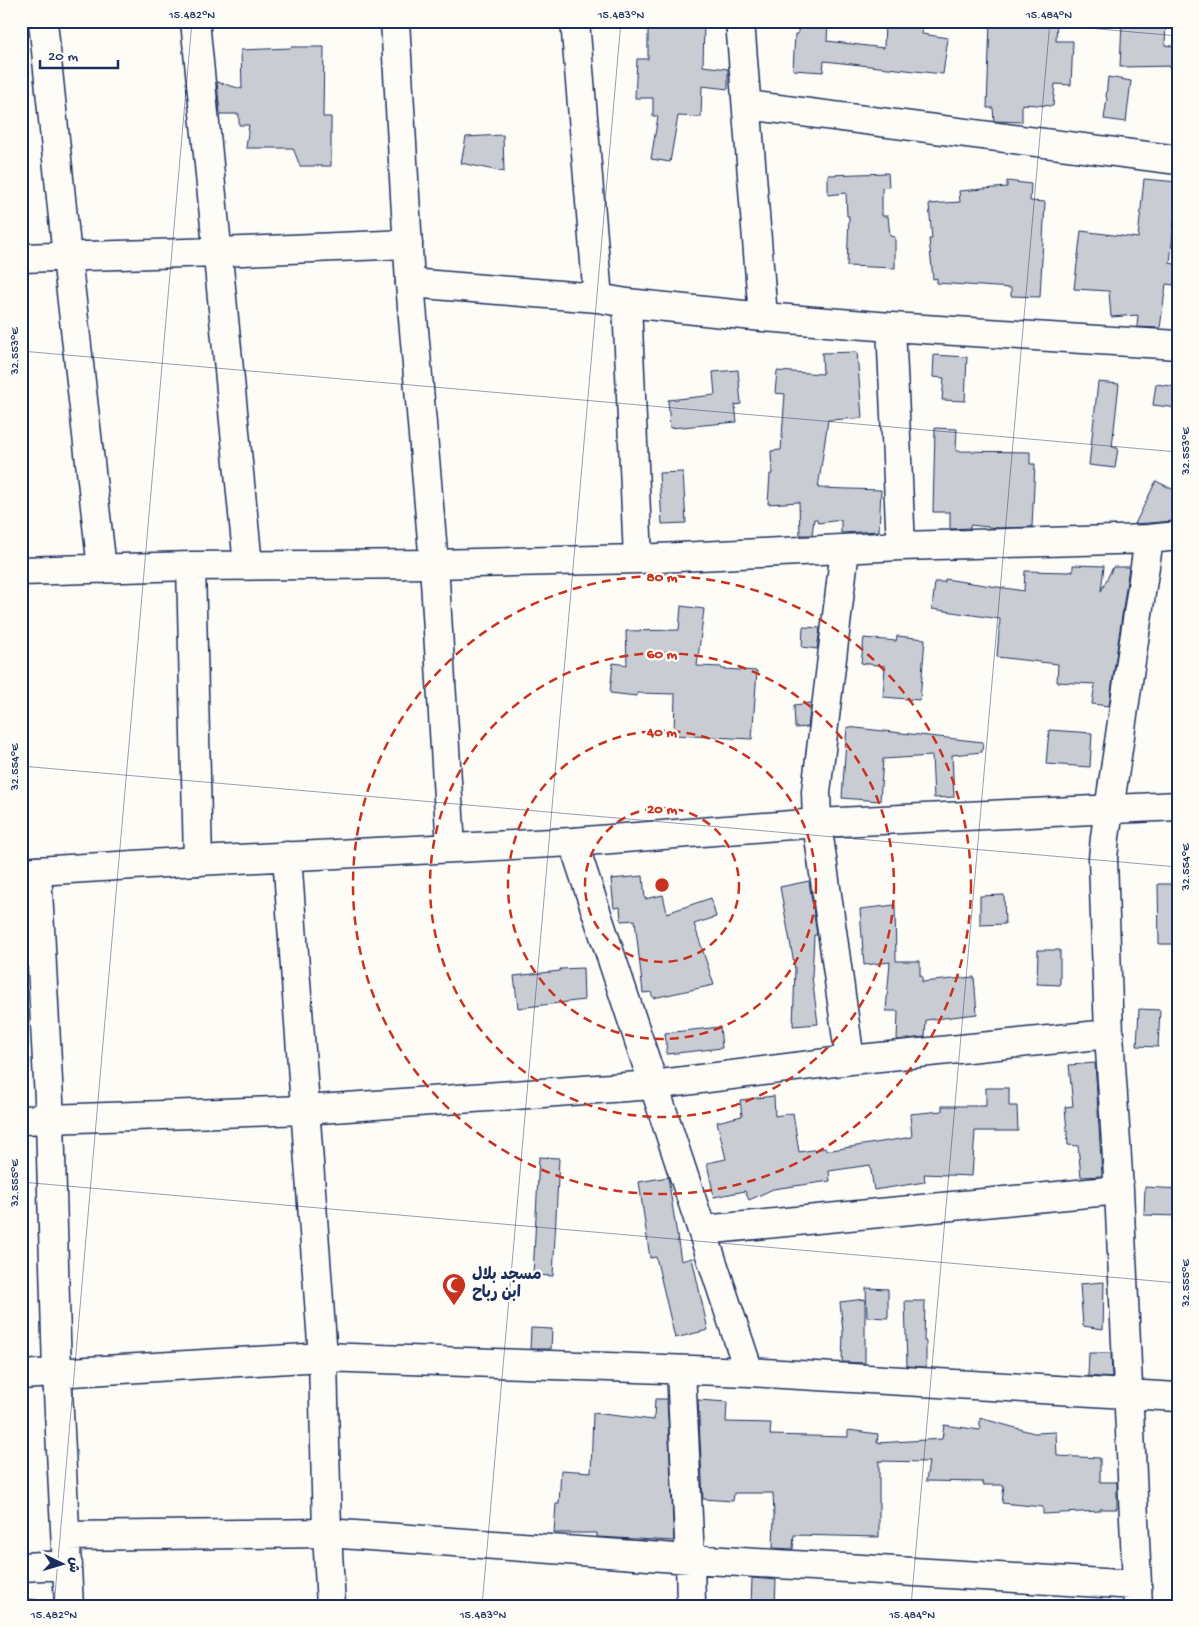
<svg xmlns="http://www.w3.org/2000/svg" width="1199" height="1627" font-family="'Gochi Hand','Playpen Sans Arabic',sans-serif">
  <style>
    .building { fill: #c9ccd3; stroke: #1b2f5e }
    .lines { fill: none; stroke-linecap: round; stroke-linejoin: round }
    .minor-casing { stroke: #1b2f5e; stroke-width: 31 }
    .tertiary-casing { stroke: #1b2f5e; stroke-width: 31 }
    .minor { stroke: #fdfcf7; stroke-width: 28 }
    .tertiary { stroke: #fdfcf7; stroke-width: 28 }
    .ticks { fill: none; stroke: #1b2f5e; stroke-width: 1; stroke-opacity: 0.45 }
    .ring { fill: none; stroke: #c8321e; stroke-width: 2.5; stroke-dasharray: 9 6 }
    .labels { text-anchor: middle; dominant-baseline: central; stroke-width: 4.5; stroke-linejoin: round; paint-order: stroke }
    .poi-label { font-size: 16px; font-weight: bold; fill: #1b2f5e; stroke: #fdfcf7; text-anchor: start }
    .centre { fill: #c8321e; stroke: #fdfcf7; stroke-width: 2.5 }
    .ring-label { font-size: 15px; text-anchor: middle; font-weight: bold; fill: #c8321e; stroke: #fdfcf7; stroke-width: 4.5; stroke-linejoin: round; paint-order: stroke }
    .neatline { fill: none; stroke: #1b2f5e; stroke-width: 2 }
    .ticks-label { font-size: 12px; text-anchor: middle; fill: #1b2f5e }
  </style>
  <rect width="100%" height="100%" fill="#fdfcf7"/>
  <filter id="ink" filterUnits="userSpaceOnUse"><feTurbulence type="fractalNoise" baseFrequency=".02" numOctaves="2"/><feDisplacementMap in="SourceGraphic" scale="10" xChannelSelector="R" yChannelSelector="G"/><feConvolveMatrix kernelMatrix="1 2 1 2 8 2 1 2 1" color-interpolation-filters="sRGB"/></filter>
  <g filter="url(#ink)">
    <!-- building -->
    <path class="building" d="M 798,21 L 828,21 L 827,41 L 884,48 L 885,21 L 923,21 L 922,34 L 948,38 L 943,74 L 824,61 L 823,72 L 793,70 L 795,34 L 798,34 Z
      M 990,21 L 1057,21 L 1056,41 L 1073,41 L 1071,85 L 1055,84 L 1053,106 L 1022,104 L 1022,122 L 994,121 L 993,108 L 987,108 Z
      M 1122,21 L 1166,21 L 1165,45 L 1178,47 L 1178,66 L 1120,67 Z
      M 648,22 L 704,24 L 703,66 L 728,69 L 728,89 L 702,86 L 701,117 L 678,116 L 670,162 L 651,159 L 658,116 L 653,116 L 653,98 L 635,98 L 637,59 L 648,59 Z
      M 291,47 L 324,47 L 323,117 L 331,117 L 331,166 L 300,166 L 293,148 L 246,148 L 249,125 L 239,125 L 239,114 L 220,114 L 217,82 L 242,89 L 241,50 L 291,48 Z
      M 1108,77 L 1131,81 L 1126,122 L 1104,119 L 1107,98 L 1106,97 Z
      M 503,135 L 504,172 L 461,163 L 466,137 Z
      M 888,173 L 889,187 L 882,188 L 882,216 L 888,216 L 890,236 L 895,237 L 895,268 L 847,266 L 849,216 L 847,216 L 846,193 L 828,195 L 828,175 Z
      M 1144,179 L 1178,182 L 1178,214 L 1175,213 L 1170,263 L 1178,265 L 1174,285 L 1166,284 L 1160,328 L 1137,327 L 1138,315 L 1111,317 L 1109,291 L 1074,289 L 1081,231 L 1138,238 Z
      M 1007,181 L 1031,184 L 1030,201 L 1045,202 L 1040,297 L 1011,296 L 1011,288 L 937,283 L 937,278 L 933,279 L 929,239 L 932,239 L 929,204 L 960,202 L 959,191 L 1007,187 Z
      M 857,352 L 862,418 L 828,420 L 818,488 L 881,490 L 879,531 L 841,533 L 841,520 L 818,523 L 817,519 L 814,519 L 812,535 L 800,535 L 799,502 L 768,504 L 770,474 L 772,474 L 771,451 L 781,450 L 785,394 L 775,393 L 777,371 L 823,374 L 822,353 Z
      M 934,355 L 967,357 L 965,401 L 942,400 L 944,378 L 933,377 Z
      M 738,370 L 741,404 L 735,405 L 737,422 L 670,428 L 668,400 L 715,395 L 713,372 Z
      M 1098,382 L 1119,384 L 1112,447 L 1118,448 L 1115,468 L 1089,465 Z
      M 1156,384 L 1178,387 L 1178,408 L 1153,405 Z
      M 935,428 L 957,429 L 956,451 L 1030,452 L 1030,464 L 1035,464 L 1032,527 L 999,528 L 970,525 L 970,528 L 950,529 L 950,512 L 933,512 Z
      M 683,472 L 686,523 L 662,524 L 659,473 Z
      M 1156,481 L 1176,491 L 1174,521 L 1135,524 Z
      M 1073,565 L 1104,566 L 1101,591 L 1113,567 L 1129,567 L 1109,706 L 1092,704 L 1095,684 L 1057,682 L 1058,664 L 997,657 L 1000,619 L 932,609 L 935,582 L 945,582 L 945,579 L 1024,591 L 1025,571 L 1069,572 L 1073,571 Z
      M 681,606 L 704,609 L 697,666 L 721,667 L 722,669 L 757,671 L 752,739 L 674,735 L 675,694 L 637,693 L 637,696 L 610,693 L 613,663 L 627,665 L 626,631 L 679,630 Z
      M 803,627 L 820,628 L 817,649 L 802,647 Z
      M 897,636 L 925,639 L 920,700 L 883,697 L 885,666 L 861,663 L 864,638 L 896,641 Z
      M 811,703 L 808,727 L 795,728 L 794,705 Z
      M 847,727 L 983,742 L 982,752 L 952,755 L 954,797 L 934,798 L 932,756 L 883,759 L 880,801 L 842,798 Z
      M 1049,730 L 1092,733 L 1090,767 L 1046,764 Z
      M 643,876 L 645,899 L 663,895 L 667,913 L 711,898 L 716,917 L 694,924 L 714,985 L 653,998 L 651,992 L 643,993 L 635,920 L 621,921 L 620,907 L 614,908 L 611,879 Z
      M 809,881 L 817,935 L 814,935 L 812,977 L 818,1024 L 793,1026 L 795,969 L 780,887 Z
      M 1158,884 L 1178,884 L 1178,944 L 1159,944 Z
      M 1004,895 L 1005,924 L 980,925 L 980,896 Z
      M 895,905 L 896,961 L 920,961 L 920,976 L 922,976 L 922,982 L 974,977 L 977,1014 L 926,1020 L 925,1037 L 897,1040 L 898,1011 L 886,1011 L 890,962 L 864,965 L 860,909 Z
      M 1038,950 L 1060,950 L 1060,985 L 1037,984 Z
      M 583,968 L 584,1000 L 518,1008 L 514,976 L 560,971 L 560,969 Z
      M 1139,1009 L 1160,1010 L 1158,1047 L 1137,1046 Z
      M 720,1027 L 722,1048 L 667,1054 L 665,1033 Z
      M 1095,1063 L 1102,1176 L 1081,1177 L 1078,1146 L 1068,1145 L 1065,1107 L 1073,1106 L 1069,1065 Z
      M 986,1088 L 1009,1088 L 1009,1106 L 1017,1106 L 1018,1131 L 975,1131 L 972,1176 L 924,1174 L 925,1182 L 874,1190 L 870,1165 L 829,1171 L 830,1181 L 773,1189 L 749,1200 L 745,1191 L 714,1197 L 707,1163 L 726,1159 L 717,1122 L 742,1116 L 740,1100 L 774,1096 L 775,1116 L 793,1113 L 799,1152 L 826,1148 L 826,1151 L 912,1137 L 910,1114 L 942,1111 L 942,1106 L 986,1106 Z
      M 539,1157 L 559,1158 L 553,1276 L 533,1275 Z
      M 668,1177 L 681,1261 L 692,1258 L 708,1330 L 675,1338 L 656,1257 L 650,1258 L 639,1182 Z
      M 1145,1187 L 1178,1189 L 1178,1216 L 1144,1215 Z
      M 1104,1282 L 1103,1329 L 1083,1326 L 1080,1284 Z
      M 866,1288 L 888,1289 L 888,1318 L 867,1317 Z
      M 865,1299 L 865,1363 L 842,1362 L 843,1332 L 840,1302 Z
      M 905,1301 L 925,1301 L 924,1341 L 926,1341 L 926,1367 L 907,1366 Z
      M 531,1328 L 552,1329 L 551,1349 L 530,1349 Z
      M 1089,1353 L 1111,1353 L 1112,1378 L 1088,1376 Z
      M 655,1399 L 667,1399 L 674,1541 L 597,1537 L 597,1533 L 554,1533 L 556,1504 L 559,1504 L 561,1470 L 591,1472 L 593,1413 L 654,1420 Z
      M 698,1400 L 727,1402 L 726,1422 L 771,1423 L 770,1435 L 848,1437 L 848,1430 L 878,1434 L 877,1443 L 942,1439 L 944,1425 L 980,1430 L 980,1418 L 1034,1433 L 1056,1432 L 1057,1456 L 1100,1458 L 1100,1482 L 1117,1482 L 1117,1509 L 1100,1509 L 1100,1511 L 1043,1514 L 1043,1507 L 1002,1503 L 1004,1485 L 983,1485 L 983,1482 L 926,1481 L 929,1462 L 879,1461 L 879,1537 L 794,1535 L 793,1549 L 773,1548 L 774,1516 L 773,1493 L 734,1493 L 733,1501 L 703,1499 Z
      M 752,1578 L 776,1580 L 775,1606 L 751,1606 Z"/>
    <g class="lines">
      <!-- minor casing -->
      <g class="minor-casing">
        <path id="minor" d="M 43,21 L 67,257 L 102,569
          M 195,21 L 248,565
          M 575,21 L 598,298
          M 740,21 L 763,317
          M 747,105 L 1178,160
          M 21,258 L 218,252 L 408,244
          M 410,283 L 598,298 L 627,303 L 763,317 L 891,327 L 1178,345
          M 627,303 L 638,559
          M 891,327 L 901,546
          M 845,549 L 816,792 L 817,823 L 850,1060
          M 191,566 L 198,861
          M 21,571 L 191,566 L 434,564 L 638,559 L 901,546 L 1149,539 L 1178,536
          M 573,842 L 749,1372
          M 37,871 L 50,1119 L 57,1373 L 69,1606
          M 21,1120 L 305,1110 L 653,1085 L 850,1060 L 1109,1034
          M 703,1230 L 1119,1190
          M 681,1370 L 690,1559 L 691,1606
          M 21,1375 L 323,1357 L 749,1372 L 1178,1397
          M 66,1536 L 327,1533 L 690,1559 L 1137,1585
          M 21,1567 L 68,1565
          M 1138,1606 L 1119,1190 L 1109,1034 L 1103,859 L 1105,837 L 1149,539"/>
      </g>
      <!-- tertiary casing -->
      <g class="tertiary-casing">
        <path id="tertiary" d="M 395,21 L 410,283 L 434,564 L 451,848
          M 287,856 L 323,1357 L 327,1533 L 331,1606
          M 21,872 L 198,861 L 573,842 L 817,823 L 1178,806"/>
      </g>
      <!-- minor -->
      <use href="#minor" class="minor"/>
      <!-- tertiary -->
      <use href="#tertiary" class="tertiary"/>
    </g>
  </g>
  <!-- ticks -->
  <path class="ticks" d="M 1009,21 L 1178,36M 21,351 L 1178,452M 21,766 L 1178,867M 21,1182 L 1178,1283M 21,1598 L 113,1606M 54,1606 L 192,21M 482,1606 L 621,21M 911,1606 L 1050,21"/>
  <!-- distance rings -->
  <g class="ring">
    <circle cx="662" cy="885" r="77"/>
    <circle cx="662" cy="885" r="154"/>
    <circle cx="662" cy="885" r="232"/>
    <circle cx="662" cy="885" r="309"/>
  </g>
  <!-- icons -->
  <defs>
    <g id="mosque-pin" transform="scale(1.25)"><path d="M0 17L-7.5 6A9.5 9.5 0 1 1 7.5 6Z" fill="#c8321e" stroke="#fdfcf7"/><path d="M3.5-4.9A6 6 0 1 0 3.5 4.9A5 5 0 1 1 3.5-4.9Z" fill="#fff"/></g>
  </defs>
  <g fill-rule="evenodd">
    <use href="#mosque-pin" x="454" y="1285"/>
  </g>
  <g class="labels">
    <!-- poi labels -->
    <g class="poi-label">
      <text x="472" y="1276">مسجد بلال<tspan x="472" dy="18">ابن رباح</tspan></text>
    </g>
  </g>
  <circle cx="662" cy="885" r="8" class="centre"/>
  <g class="ring-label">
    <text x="662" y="581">80 m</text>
    <text x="662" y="658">60 m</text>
    <text x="662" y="736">40 m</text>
    <text x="662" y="813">20 m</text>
  </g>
  <!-- margin -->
  <rect width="1199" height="1627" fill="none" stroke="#fdfcf7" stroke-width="55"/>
  <!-- north arrow -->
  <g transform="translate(62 1564) rotate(95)" stroke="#fdfcf7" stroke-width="4" paint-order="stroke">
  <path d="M0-4L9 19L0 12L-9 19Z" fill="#1b2f5e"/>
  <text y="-8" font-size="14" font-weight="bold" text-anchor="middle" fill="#1b2f5e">ش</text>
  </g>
  <!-- scale -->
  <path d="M40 60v8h78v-8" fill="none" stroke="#1b2f5e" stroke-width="2.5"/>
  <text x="48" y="60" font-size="15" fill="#1b2f5e" stroke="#fdfcf7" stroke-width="4" paint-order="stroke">20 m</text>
  <rect x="28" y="28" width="1144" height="1572" class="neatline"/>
  <g class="ticks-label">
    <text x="192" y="18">15.482°N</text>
    <text x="621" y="18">15.483°N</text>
    <text x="1049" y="18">15.484°N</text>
    <text transform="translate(14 351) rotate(-90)" y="4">32.553°E</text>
    <text transform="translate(1185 451) rotate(-90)" y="4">32.553°E</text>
    <text transform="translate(14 767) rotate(-90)" y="4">32.554°E</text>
    <text transform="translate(1185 867) rotate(-90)" y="4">32.554°E</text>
    <text transform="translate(14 1183) rotate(-90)" y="4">32.555°E</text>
    <text transform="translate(1185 1283) rotate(-90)" y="4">32.555°E</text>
    <text x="54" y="1618">15.482°N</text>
    <text x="483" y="1618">15.483°N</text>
    <text x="912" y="1618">15.484°N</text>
  </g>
</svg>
